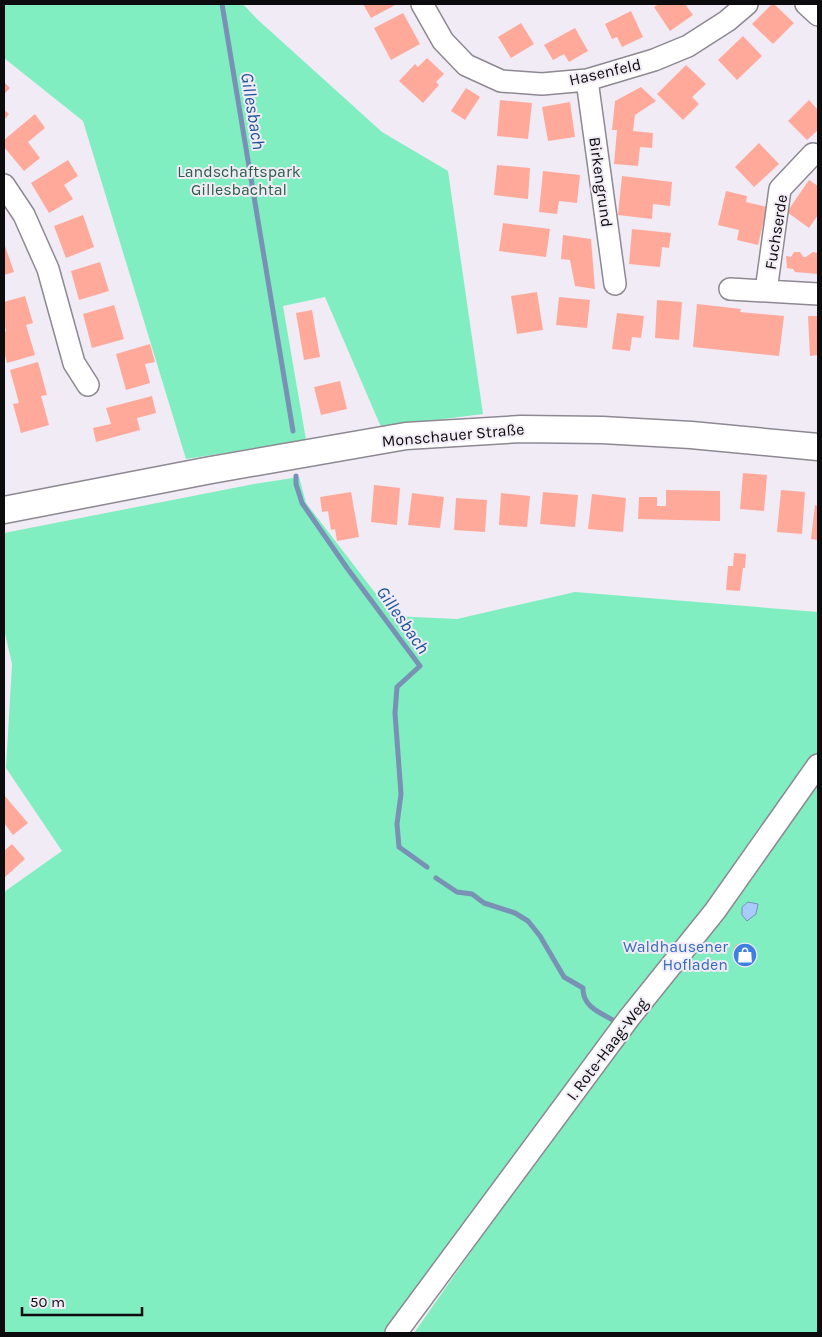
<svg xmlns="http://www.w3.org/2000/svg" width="822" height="1337" font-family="Karla,sans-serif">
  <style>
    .green { fill: #80eec0 }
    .water { fill: #a8cbfb; stroke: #7991b4 }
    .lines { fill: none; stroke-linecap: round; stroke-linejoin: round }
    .stream { stroke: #7991b4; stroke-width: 5 }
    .building { fill: #ffa99b }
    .minor-casing { stroke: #8d8891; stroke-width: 24 }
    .major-casing { stroke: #8d8891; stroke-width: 29 }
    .minor { stroke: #fff; stroke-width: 21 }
    .major { stroke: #fff; stroke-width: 26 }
    .labels { text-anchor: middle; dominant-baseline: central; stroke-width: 4; stroke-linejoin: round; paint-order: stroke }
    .street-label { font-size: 16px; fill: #0c0b0d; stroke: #f0ebf5 }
    .park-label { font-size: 16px; fill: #2b5d48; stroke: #f0ebf5 }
    .shop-label { font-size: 16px; fill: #366cbe; stroke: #f0ebf5; text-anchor: end }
    .water-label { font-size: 18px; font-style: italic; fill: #1c5298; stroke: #f0ebf5 }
  </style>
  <rect width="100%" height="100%" fill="#f0ebf5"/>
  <!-- green -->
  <path class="green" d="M 4,4 L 243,4 L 257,19 L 382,132 L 448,171 L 483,414 L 381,427 L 325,297 L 283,306 L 306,440 L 186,459 L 83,121 L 4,58 Z
    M 299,477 L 306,503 L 393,616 L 457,619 L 575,592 L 818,612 L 818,755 L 390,1333 L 4,1333 L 4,892 L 62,851 L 6,768 L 12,664 L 4,629 L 4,533 L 254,484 Z
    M 818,780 L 818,1333 L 414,1333 L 633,1020 Z"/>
  <!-- water -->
  <path class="water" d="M 748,902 L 758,904 L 756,914 L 747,921 L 742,915 L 742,907 Z"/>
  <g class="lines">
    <!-- stream -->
    <path class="stream" d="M 222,4 L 293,431
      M 296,476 L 296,484 L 302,503 L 347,568 L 420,666 L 397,687 L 395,713 L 401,794 L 397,824 L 399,847 L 427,867
      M 436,878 L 457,892 L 472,894 L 484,903 L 515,913 L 528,921 L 540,936 L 564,977 L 583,988 C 582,1008 604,1014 618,1023"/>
  </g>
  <!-- building -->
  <path class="building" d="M 363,4 L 397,4 L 371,18 Z
    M 659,4 L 685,4 L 693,15 L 670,31 L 654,7 Z
    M 772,4 L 774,4 L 794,23 L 773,44 L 752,24 Z
    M 631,11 L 643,37 L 622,47 L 617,37 L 612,39 L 605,24 Z
    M 403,13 L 420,44 L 391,60 L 374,28 Z
    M 521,23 L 534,44 L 511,58 L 498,37 Z
    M 575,28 L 588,51 L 569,62 L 564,54 L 553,60 L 544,45 Z
    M 743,36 L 762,56 L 737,80 L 718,60 Z
    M 427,58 L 444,74 L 436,82 L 439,85 L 423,103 L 399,81 L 415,64 L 418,67 Z
    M 686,65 L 706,84 L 692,97 L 699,104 L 683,120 L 657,94 Z
    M 4,82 L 10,88 L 4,94 Z
    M 641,87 L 656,101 L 635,115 L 633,131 L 653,133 L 652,148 L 640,147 L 638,166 L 614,164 L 617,130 L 612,130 L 615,101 Z
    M 466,88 L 480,97 L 465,120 L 451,111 Z
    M 500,100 L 532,103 L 528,139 L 497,136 Z
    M 809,100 L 818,110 L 818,130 L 807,140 L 788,121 Z
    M 570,102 L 575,137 L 548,141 L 542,107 Z
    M 4,110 L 9,114 L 4,120 Z
    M 35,114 L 45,128 L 28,142 L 40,158 L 24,171 L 4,147 L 4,140 Z
    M 759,143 L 779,164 L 754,187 L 735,167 Z
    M 68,160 L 78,176 L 64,185 L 73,199 L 49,213 L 31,183 Z
    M 497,165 L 530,168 L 528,199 L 494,195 Z
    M 543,171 L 580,175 L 577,203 L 559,201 L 557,214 L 539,212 Z
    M 622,176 L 672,182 L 670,206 L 653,204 L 652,219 L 618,215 Z
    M 809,180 L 818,186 L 818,215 L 809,228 L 787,212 Z
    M 726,191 L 747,196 L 746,202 L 767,207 L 758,245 L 737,240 L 739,230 L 718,225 Z
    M 83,215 L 94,247 L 66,258 L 54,226 Z
    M 503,223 L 550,229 L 546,257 L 499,251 Z
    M 632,229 L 671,233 L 669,248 L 662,247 L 660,267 L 629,264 Z
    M 563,235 L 591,239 L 595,289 L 575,286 L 570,260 L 561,259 Z
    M 4,243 L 14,272 L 4,275 Z
    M 794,252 L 800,252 L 803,257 L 806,257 L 813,252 L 818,253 L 818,274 L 795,272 L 793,269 L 787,268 L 786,256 L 791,257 Z
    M 100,262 L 109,291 L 79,300 L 71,271 Z
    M 537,292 L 543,330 L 517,334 L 511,296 Z
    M 25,296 L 33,323 L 26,325 L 35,355 L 7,363 L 4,351 L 4,332 L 6,331 L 4,323 L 4,302 Z
    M 559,297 L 590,300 L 587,328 L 556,325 Z
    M 657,300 L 682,302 L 679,340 L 655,338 Z
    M 697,304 L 741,309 L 740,312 L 784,316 L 779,356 L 693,347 Z
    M 114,305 L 124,339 L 92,348 L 83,314 Z
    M 312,310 L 320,357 L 304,360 L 296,313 Z
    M 617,313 L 644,316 L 641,338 L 632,337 L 630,351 L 612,349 Z
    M 808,316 L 818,316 L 818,355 L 810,356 Z
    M 150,344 L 155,362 L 145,364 L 150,383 L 126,390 L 116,354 Z
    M 38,362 L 47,395 L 41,396 L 49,425 L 21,433 L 13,404 L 19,403 L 10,370 Z
    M 340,381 L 347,409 L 321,415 L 314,387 Z
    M 152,396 L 156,413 L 137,418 L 140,430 L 96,442 L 93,428 L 111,424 L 106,408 Z
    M 743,473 L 767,475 L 764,511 L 740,509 Z
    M 374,485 L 400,488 L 397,525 L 371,522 Z
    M 666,490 L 720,491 L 720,521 L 638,519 L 639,497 L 657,497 L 657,506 L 666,506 Z
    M 781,490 L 805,492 L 802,534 L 777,532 Z
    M 351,492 L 359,537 L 337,541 L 335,529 L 331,530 L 328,511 L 322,512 L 320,497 Z
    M 543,492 L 578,495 L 575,527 L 540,524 Z
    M 412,493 L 444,497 L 440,528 L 408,525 Z
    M 501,493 L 530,496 L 527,527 L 499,525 Z
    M 592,494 L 626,498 L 623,532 L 588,529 Z
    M 456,498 L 487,500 L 485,532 L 454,530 Z
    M 815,505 L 818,506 L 818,540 L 811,539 Z
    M 734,553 L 746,554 L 745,568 L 743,568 L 740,591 L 726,590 L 728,566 L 733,566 Z
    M 4,795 L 28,823 L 13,835 L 4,823 Z
    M 12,844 L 25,859 L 4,878 L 4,851 Z
    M 737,944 L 742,948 L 738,953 L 733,949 Z
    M 743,951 L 751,957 L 747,962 L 739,957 Z"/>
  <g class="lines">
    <!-- minor casing -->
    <g class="minor-casing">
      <path id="minor" d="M 422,4 L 443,41 L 466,65 L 501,81 L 542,84 L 587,80 L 654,60 L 688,46 L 727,21 L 747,4
        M 806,4 L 818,15
        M 587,80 L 615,284
        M 4,185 L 24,215 L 48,269 L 74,363 L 88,385
        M 730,289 L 818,294
        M 766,291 L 780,189 L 813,154
        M 396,1333 L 629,1018 L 715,911 L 818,765"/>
    </g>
    <!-- major casing -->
    <g class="major-casing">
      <path id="major" d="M 4,510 L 211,470 L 406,436 L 521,429 L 602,430 L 691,435 L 818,447"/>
    </g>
    <!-- minor -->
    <use href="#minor" class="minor"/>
    <!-- major -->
    <use href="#major" class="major"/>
  </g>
  <!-- icons -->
  <defs>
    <g id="shop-disc" transform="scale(1.25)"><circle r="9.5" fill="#3f7fe0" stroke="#f0ebf5"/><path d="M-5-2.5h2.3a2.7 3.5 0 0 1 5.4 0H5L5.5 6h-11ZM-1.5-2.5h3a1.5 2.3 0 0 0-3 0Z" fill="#fff"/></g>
  </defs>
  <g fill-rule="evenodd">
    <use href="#shop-disc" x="745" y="955"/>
  </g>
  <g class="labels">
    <!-- street labels -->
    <g class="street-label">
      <text transform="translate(605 72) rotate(-13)">Hasenfeld</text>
      <text transform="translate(601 182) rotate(82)">Birkengrund</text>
      <text transform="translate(776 232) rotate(-81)">Fuchserde</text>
      <text transform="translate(453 435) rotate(-5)">Monschauer Straße</text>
      <text transform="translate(607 1049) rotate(-53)">I. Rote-Haag-Weg</text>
    </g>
    <!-- park labels -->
    <g class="park-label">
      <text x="239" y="171">Landschaftspark<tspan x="239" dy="18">Gillesbachtal</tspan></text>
    </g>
    <!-- shop labels -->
    <g class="shop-label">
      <text x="728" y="946">Waldhausener<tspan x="728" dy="18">Hofladen</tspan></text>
    </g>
    <!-- water labels -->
    <g class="water-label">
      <text transform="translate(253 111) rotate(81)">Gillesbach</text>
      <text transform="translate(403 620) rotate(55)">Gillesbach</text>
    </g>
  </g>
  <!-- border -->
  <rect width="822" height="1337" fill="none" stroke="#0c0b0d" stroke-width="10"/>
  <!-- scale -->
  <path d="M22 1307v8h120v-8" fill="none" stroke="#0c0b0d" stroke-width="2.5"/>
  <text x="30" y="1307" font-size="15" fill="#0c0b0d" stroke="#f0ebf5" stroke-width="4" paint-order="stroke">50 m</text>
</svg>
